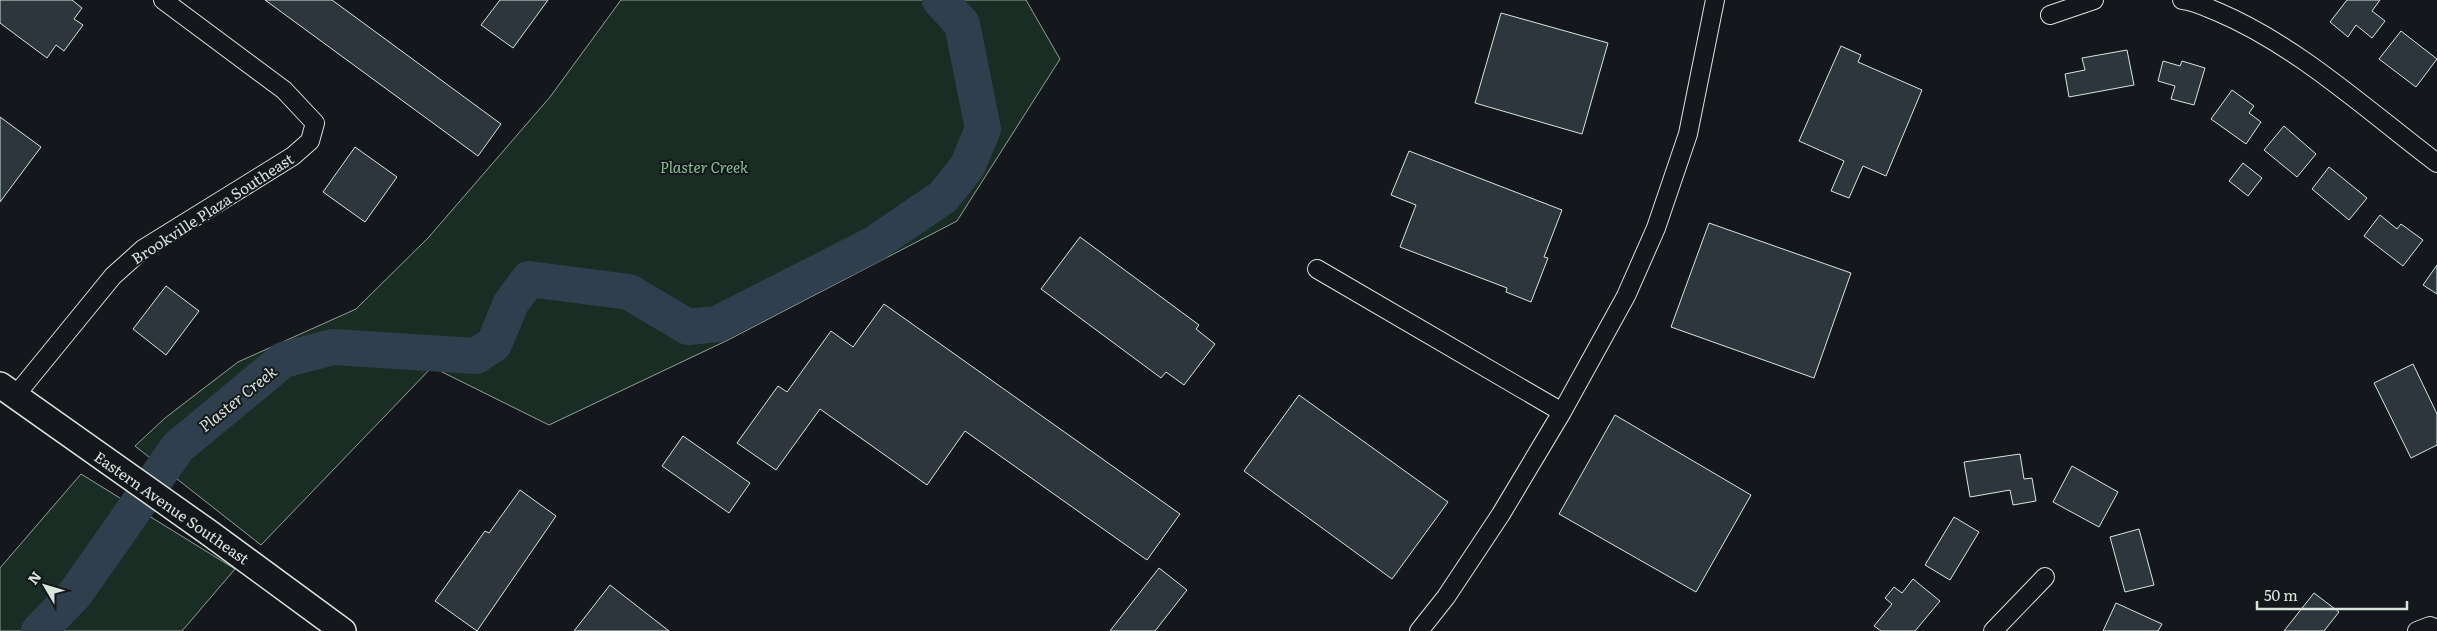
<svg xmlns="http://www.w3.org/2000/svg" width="2437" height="631" font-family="Literata,serif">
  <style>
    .green { fill: #1a2d24; stroke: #939e99 }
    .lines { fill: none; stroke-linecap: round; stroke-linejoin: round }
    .river { stroke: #2f3f4d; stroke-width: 36 }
    .building { fill: #2c363c; stroke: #d8e6dc }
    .minor-casing { stroke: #d8e6dc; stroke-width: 20 }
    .secondary-casing { stroke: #d8e6dc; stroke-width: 28 }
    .minor { stroke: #14181c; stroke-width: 18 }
    .secondary { stroke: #14181c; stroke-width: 25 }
    .labels { text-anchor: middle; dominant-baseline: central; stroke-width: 4; stroke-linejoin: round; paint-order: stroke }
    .park-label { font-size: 15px; font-style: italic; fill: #8ac095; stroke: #14181c }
    .street-label { font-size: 15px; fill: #d8e6dc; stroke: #14181c }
    .water-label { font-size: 16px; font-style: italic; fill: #d8e6dc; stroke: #14181c }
  </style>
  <rect width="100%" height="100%" fill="#14181c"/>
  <!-- green -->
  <path class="green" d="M 621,0 L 1026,0 L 1060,59 L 957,221 L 728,340 L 549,425 L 432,367 L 261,545 L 135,446 L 165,418 L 238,362 L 356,309 L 428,238 L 550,97 Z
    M 81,474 L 235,569 L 182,631 L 0,631 L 0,568 Z"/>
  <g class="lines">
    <!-- river -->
    <path class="river" d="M 39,631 L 75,594 L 178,447 L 283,360 L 333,347 L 476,356 L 494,344 L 511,303 L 529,279 L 629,292 L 688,327 L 717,324 L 874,244 L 943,197 L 967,167 L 983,129 L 962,24 L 940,0"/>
  </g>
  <!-- building -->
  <path class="building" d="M 0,0 L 72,0 L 82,8 L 74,19 L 83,25 L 64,51 L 56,45 L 47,58 L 0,23 Z
    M 265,0 L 332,0 L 501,124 L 478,156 Z
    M 500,0 L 548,0 L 513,48 L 481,25 Z
    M 2347,0 L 2380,0 L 2372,11 L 2385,21 L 2372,38 L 2356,25 L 2348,37 L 2330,22 Z
    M 1501,13 L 1608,43 L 1582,134 L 1475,103 Z
    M 2401,31 L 2437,59 L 2416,87 L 2379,59 Z
    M 1841,46 L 1861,55 L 1858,62 L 1922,90 L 1886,176 L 1863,166 L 1849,198 L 1831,191 L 1844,161 L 1799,141 Z
    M 2127,50 L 2134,85 L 2069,97 L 2065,74 L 2085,70 L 2082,58 Z
    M 2163,61 L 2180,66 L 2182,61 L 2205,68 L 2194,105 L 2171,99 L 2175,86 L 2158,81 Z
    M 2232,90 L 2254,106 L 2249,113 L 2261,122 L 2246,144 L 2211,119 Z
    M 0,117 L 41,147 L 0,202 Z
    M 2284,126 L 2316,154 L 2297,177 L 2264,150 Z
    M 355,147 L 397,177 L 365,222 L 323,192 Z
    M 1409,151 L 1562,210 L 1544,257 L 1548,258 L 1531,302 L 1506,292 L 1507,288 L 1400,247 L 1416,205 L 1391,195 Z
    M 2243,163 L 2262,178 L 2248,196 L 2229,181 Z
    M 2329,167 L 2367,198 L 2349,220 L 2312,189 Z
    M 2380,215 L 2397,229 L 2401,224 L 2423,240 L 2403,266 L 2364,236 Z
    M 1709,223 L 1851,273 L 1814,378 L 1671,327 Z
    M 1080,237 L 1199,325 L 1196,329 L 1215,344 L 1184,385 L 1166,372 L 1161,378 L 1041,289 Z
    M 2437,265 L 2437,294 L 2423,285 Z
    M 166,286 L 199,311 L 166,355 L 133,329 Z
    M 884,304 L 1180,514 L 1147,560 L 965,431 L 927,485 L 820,409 L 776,470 L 737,443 L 778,386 L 787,392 L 831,331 L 853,347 Z
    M 2413,364 L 2437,414 L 2437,445 L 2411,458 L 2374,383 Z
    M 1299,395 L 1448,502 L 1392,579 L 1244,471 Z
    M 1615,415 L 1751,495 L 1696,592 L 1559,514 Z
    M 683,436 L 750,483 L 729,513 L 662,466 Z
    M 2020,454 L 2024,479 L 2032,478 L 2036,501 L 2013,505 L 2010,490 L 1970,497 L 1964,462 Z
    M 2072,466 L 2118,492 L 2099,527 L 2053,502 Z
    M 520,490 L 556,516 L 477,631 L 435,601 L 485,531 L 489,533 Z
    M 1954,517 L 1979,532 L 1950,580 L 1925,565 Z
    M 2139,529 L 2154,585 L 2125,592 L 2110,537 Z
    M 1159,568 L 1187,590 L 1155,631 L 1110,631 Z
    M 1913,579 L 1940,601 L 1915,631 L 1881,631 L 1874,626 L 1892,604 L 1885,598 L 1894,587 L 1902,593 Z
    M 610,585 L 669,631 L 574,631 Z
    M 2314,593 L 2339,612 L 2324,631 L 2284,631 Z
    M 2116,603 L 2162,624 L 2158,631 L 2103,631 Z"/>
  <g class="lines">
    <!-- minor casing -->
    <g class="minor-casing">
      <path id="minor" d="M 2182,0 C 2194,1 2206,7 2218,12 C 2298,46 2368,111 2437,163
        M 2050,15 L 2094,0
        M 1317,269 L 1562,412
        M 15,396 L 113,276 L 143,249 L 293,156 L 310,141 L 315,123 L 284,90 L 163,0
        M 1419,631 L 1446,597 L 1501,514 L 1562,412 L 1626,296 L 1656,228 L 1688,134 L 1715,0
        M 1993,631 L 2045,577
        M 2417,631 L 2430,626 L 2437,629"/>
    </g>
    <!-- secondary casing -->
    <g class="secondary-casing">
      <path id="secondary" d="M 0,385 L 208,532 L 343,631"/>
    </g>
    <!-- minor -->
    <use href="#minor" class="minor"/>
    <!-- secondary -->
    <use href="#secondary" class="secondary"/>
  </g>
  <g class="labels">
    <!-- park labels -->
    <g class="park-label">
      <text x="704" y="166">Plaster Creek</text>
    </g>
    <!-- street labels -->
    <g class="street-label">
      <text transform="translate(212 208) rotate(-33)">Brookville Plaza Southeast</text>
      <text transform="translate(172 507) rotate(35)">Eastern Avenue Southeast</text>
    </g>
    <!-- water labels -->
    <g class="water-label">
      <text transform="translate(237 398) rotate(-39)">Plaster Creek</text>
    </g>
  </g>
  <!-- north arrow -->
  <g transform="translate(45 586) rotate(308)" stroke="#14181c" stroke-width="4" paint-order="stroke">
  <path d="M0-4L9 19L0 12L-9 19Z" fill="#d8e6dc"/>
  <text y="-8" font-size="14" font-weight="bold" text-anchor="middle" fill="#d8e6dc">N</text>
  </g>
  <!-- scale -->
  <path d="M2257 601v8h150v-8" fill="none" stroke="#d8e6dc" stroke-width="2.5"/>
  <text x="2264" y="601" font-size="15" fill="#d8e6dc" stroke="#14181c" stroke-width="4" paint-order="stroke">50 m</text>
</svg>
